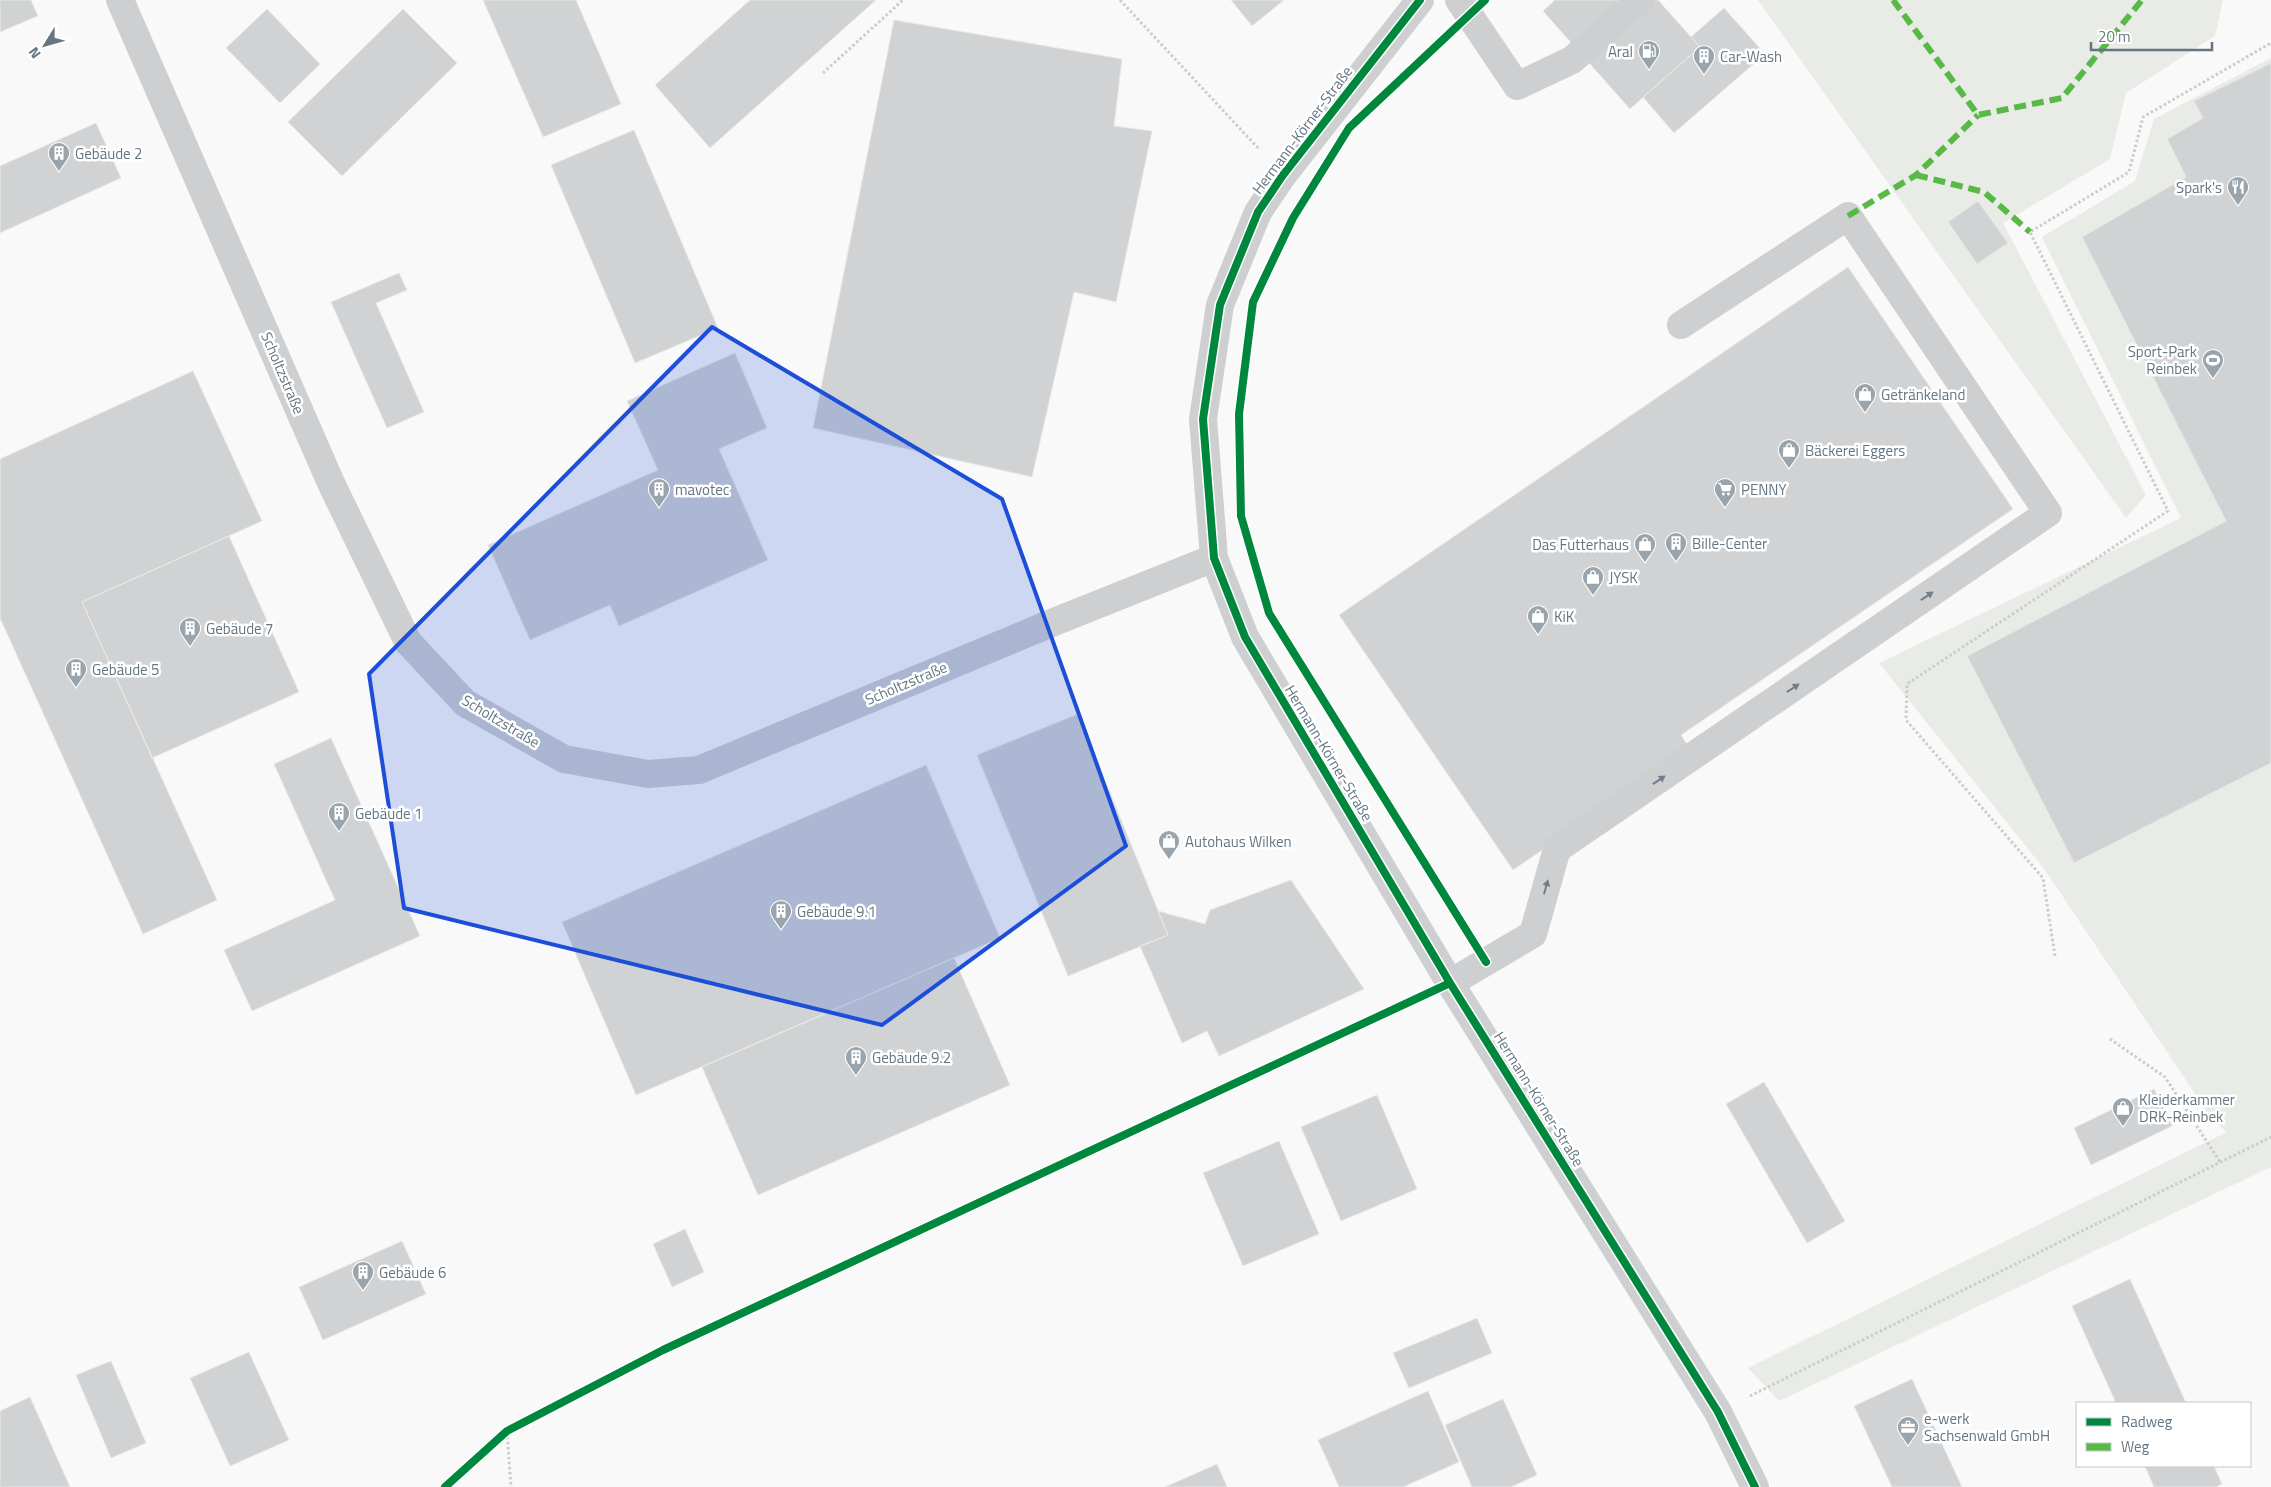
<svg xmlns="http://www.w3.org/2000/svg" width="2271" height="1487" font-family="'Titillium Web',sans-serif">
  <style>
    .green { fill: #e8ebe6 }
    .building { fill: #d0d2d3; stroke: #e8e8e8 }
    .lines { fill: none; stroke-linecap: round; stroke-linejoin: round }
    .path { stroke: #cbcccd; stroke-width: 3; stroke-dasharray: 2.5 2.5; stroke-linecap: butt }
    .minor { stroke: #cecfd0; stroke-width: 28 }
    .quiet { stroke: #58b947; stroke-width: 6; stroke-dasharray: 12 6; stroke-linecap: butt }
    .cycleway-casing { stroke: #fff; stroke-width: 11 }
    .cycleway { stroke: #00873e; stroke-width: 8 }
    .oneway { fill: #707f8b }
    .marked { fill: #1d4ed8; fill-opacity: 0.2; stroke: #1d4ed8; stroke-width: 4; stroke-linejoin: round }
    .labels { text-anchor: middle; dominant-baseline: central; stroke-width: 5; stroke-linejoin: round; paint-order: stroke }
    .poi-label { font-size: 15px; fill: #657683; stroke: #fff; text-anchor: start }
    .street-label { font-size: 15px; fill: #657683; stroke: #fff }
  </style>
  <rect width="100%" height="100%" fill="#f9f9f9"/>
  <!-- green -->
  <path class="green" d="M 1758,0 L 2223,0 L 2215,36 L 2126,93 L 2110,159 L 2003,223 L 2146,495 L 2126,518 Z
    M 2271,58 L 2271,1167 L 1779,1401 L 1748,1368 L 2227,1132 L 2212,1119 L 2045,870 L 1879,663 L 2181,518 L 2042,237 L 2135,181 L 2154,119 Z"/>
  <!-- building -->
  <path class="building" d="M 0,0 L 31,0 L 38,16 L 0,32 Z
    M 483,0 L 576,0 L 621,104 L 543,137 Z
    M 750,0 L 876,0 L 710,148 L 655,85 Z
    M 1231,0 L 1284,0 L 1252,26 Z
    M 1555,0 L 1658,0 L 1700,47 L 1630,109 L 1543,11 Z
    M 1724,8 L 1765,54 L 1674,133 L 1643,97 L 1700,47 L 1691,37 Z
    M 267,9 L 320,64 L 280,103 L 226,48 Z
    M 403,9 L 457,63 L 342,176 L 288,122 Z
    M 894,20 L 1122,59 L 1114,126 L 1152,131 L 1116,302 L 1074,292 L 1032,477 L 813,428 Z
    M 2271,63 L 2271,763 L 2074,863 L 1967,656 L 2226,521 L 2082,237 L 2186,177 L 2167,139 L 2203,118 L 2194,101 Z
    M 96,123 L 121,178 L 0,233 L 0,166 Z
    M 634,130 L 718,328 L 635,363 L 551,165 Z
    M 1978,201 L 2008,243 L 1977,264 L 1948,222 Z
    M 1848,267 L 2013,509 L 1681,735 L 1690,749 L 1513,870 L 1339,615 Z
    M 399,273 L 407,290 L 376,303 L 424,412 L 387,428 L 331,302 Z
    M 735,353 L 767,428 L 719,449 L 768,560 L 619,626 L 610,605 L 530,640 L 488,545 L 658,470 L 627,401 Z
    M 193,371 L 262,521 L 82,602 L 217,900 L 143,934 L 0,618 L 0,459 Z
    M 229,536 L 299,692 L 152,758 L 82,602 Z
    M 1078,714 L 1168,935 L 1068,976 L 977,755 Z
    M 331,738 L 420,936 L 252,1011 L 224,950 L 335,900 L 274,764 Z
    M 926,765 L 1000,938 L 636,1095 L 562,922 Z
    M 1291,880 L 1364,989 L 1219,1056 L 1207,1031 L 1182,1043 L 1140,946 L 1168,935 L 1158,911 L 1205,924 L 1210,910 Z
    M 954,958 L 1010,1085 L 758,1195 L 702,1067 Z
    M 1764,1082 L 1845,1221 L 1807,1243 L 1726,1104 Z
    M 2154,1089 L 2172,1126 L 2091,1165 L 2074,1128 Z
    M 1377,1095 L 1417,1189 L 1341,1221 L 1301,1127 Z
    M 1279,1141 L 1319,1234 L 1243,1266 L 1203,1173 Z
    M 685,1229 L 704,1272 L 672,1287 L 653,1244 Z
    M 402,1241 L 426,1294 L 323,1340 L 299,1287 Z
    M 2130,1279 L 2186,1403 L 2116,1403 L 2072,1306 Z
    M 1477,1318 L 1492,1353 L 1409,1388 L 1393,1353 Z
    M 249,1352 L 289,1440 L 230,1466 L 190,1378 Z
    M 111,1361 L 146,1443 L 111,1458 L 76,1375 Z
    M 1912,1379 L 1962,1487 L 1892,1487 L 1854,1406 Z
    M 1428,1391 L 1459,1462 L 1403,1487 L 1339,1487 L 1318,1440 Z
    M 30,1397 L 70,1487 L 0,1487 L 0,1411 Z
    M 1503,1399 L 1537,1475 L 1511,1487 L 1472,1487 L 1445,1425 Z
    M 1217,1464 L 1227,1487 L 1165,1487 Z
    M 2145,1466 L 2214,1466 L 2222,1484 L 2216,1487 L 2154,1487 Z"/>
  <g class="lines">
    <!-- path -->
    <path class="path" d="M 1120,0 L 1259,149
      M 823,73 L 903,0
      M 2055,956 L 2043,878 L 1906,720 L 1907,684 L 2168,511 L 2030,232 L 2129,172 L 2143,117 L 2271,43
      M 2110,1039 L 2165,1077 L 2220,1162
      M 1750,1396 L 2271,1137
      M 507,1432 L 511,1487
      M 445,1487 L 507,1431 L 663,1350 L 1418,998"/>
    <!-- minor -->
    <path class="minor" d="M 120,0 L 331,483 L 408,642 L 465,703 L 564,759 L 648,774 L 699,770 L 1059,620 L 1214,558
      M 1420,0 L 1283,175 L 1258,212 L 1220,305 L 1203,419 L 1214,558 L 1245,637 L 1450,983 L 1718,1412 L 1755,1487
      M 1459,0 L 1517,86 L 1572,60 L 1640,0
      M 1450,983 L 1533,934 L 1557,849 L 2048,513 L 1848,216 L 1681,325"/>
    <!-- quiet -->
    <path class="quiet" d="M 1893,0 L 1978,115 L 2062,98 L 2142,0
      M 1916,175 L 1984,192 L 2030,232
      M 1848,216 L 1916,175 L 1978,115"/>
    <!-- cycleway casing -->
    <g class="cycleway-casing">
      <path id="cycleway" d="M 1420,0 L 1283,175 L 1258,212 L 1220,305 L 1203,419 L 1214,558 L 1245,637 L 1450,983 L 1718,1412 L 1755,1487
        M 1485,0 L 1349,128 L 1293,218 L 1253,302 L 1239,414 L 1241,516 L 1269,613 L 1486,962
        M 445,1487 L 507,1431 L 663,1350 L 1450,983"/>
    </g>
    <!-- cycleway -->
    <use href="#cycleway" class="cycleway"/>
  </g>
  <!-- one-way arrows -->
  <defs><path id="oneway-solid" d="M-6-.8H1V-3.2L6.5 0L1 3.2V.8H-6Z" transform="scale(1.25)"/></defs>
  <g class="oneway">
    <use href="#oneway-solid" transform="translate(1927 596) rotate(-34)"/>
    <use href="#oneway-solid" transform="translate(1793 688) rotate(-34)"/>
    <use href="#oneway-solid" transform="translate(1659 780) rotate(-34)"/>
    <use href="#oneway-solid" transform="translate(1546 887) rotate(-74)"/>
  </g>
  <!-- marked area -->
  <path class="marked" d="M 712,327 L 1002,499 L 1126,846 L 882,1025 L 404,908 L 369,674 Z"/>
  <!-- icons -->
  <defs>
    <g id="fuel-pin" transform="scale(1.125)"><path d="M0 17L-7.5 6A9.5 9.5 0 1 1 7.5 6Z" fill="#99a4ac" stroke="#fff"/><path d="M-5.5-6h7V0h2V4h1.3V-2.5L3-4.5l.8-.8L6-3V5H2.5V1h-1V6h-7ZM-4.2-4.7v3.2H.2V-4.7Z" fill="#fff"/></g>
    <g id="building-pin" transform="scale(1.125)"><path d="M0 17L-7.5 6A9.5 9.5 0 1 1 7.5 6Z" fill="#99a4ac" stroke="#fff"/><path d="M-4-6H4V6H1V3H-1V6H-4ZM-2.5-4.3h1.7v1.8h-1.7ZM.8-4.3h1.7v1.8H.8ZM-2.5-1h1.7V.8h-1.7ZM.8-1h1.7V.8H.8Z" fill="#fff"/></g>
    <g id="restaurant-pin" transform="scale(1.125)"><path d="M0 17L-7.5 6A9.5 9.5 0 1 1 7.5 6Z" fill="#99a4ac" stroke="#fff"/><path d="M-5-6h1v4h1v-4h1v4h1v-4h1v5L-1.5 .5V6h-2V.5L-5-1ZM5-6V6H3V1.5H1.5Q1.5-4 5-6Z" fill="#fff"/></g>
    <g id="stadium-pin" transform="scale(1.125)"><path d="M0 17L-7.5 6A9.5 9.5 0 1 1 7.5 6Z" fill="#99a4ac" stroke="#fff"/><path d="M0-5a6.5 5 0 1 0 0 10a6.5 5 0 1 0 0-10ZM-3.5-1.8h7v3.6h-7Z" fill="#fff"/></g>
    <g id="shop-pin" transform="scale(1.125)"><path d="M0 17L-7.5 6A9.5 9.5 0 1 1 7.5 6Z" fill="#99a4ac" stroke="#fff"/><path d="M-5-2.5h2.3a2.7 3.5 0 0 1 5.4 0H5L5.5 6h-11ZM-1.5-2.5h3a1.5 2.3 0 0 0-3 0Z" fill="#fff"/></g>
    <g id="supermarket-pin" transform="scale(1.125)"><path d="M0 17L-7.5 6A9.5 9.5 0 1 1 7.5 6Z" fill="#99a4ac" stroke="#fff"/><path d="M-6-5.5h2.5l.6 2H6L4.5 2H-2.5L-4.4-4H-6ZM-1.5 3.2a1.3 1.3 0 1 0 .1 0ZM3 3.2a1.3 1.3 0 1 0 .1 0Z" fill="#fff"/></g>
    <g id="office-pin" transform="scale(1.125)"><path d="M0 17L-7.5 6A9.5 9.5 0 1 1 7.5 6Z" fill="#99a4ac" stroke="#fff"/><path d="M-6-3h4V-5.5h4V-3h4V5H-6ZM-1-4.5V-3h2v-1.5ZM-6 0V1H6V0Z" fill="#fff"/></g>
  </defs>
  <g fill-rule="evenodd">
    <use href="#fuel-pin" x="1649" y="51"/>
    <use href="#building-pin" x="1704" y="56"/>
    <use href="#building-pin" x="59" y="153"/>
    <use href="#restaurant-pin" x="2238" y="187"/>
    <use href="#stadium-pin" x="2213" y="360"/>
    <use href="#shop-pin" x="1865" y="394"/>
    <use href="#shop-pin" x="1789" y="450"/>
    <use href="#building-pin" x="659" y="489"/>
    <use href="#supermarket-pin" x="1725" y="489"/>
    <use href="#building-pin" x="1676" y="543"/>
    <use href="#shop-pin" x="1645" y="544"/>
    <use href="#shop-pin" x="1593" y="577"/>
    <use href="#shop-pin" x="1538" y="616"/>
    <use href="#building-pin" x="190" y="628"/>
    <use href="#building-pin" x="76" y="669"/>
    <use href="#building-pin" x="339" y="813"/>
    <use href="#shop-pin" x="1169" y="841"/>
    <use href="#building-pin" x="781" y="911"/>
    <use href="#building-pin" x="856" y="1057"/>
    <use href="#shop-pin" x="2123" y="1108"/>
    <use href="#building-pin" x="363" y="1272"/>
    <use href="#office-pin" x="1908" y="1427"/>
  </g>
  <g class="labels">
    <!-- poi labels -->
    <g class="poi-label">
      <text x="1633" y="51" text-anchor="end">Aral</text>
      <text x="1720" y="56">Car-Wash</text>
      <text x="75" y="153">Gebäude 2</text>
      <text x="2222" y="187" text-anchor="end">Spark's</text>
      <text x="2197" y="351" text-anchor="end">Sport-Park<tspan x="2197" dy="17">Reinbek</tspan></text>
      <text x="1881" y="394">Getränkeland</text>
      <text x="1805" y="450">Bäckerei Eggers</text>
      <text x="675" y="489">mavotec</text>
      <text x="1741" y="489">PENNY</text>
      <text x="1692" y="543">Bille-Center</text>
      <text x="1629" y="544" text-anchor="end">Das Futterhaus</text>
      <text x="1609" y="577">JYSK</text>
      <text x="1554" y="616">KiK</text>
      <text x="206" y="628">Gebäude 7</text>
      <text x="92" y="669">Gebäude 5</text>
      <text x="355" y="813">Gebäude 1</text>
      <text x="1185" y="841">Autohaus Wilken</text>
      <text x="797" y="911">Gebäude 9.1</text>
      <text x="872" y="1057">Gebäude 9.2</text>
      <text x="2139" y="1099">Kleiderkammer<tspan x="2139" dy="17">DRK-Reinbek</tspan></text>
      <text x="379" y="1272">Gebäude 6</text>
      <text x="1924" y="1418">e-werk<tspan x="1924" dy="17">Sachsenwald GmbH</tspan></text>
    </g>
    <!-- street labels -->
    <g class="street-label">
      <text transform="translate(1302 130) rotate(-53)">Hermann-Körner-Straße</text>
      <text transform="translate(283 373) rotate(67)">Scholtzstraße</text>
      <text transform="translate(906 683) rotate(-23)">Scholtzstraße</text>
      <text transform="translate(501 721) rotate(31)">Scholtzstraße</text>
      <text transform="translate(1329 753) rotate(59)">Hermann-Körner-Straße</text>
      <text transform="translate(1539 1099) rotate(58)">Hermann-Körner-Straße</text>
    </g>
  </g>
  <!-- legend -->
  <rect x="2076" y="1402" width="175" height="65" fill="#ffffff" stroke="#c1c8cd"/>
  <rect x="2086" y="1418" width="25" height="8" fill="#00873e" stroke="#c1c8cd"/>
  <text x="2121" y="1427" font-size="15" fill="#657683">Radweg</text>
  <rect x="2086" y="1443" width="25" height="8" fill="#58b947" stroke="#c1c8cd"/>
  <text x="2121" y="1452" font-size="15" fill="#657683">Weg</text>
  <!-- north arrow -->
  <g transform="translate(45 45) rotate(233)" stroke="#ffffff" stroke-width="4" paint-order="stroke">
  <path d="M0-4L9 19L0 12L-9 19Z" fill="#657683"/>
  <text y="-8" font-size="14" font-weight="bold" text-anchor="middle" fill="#657683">N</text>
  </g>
  <!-- scale -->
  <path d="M2091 42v8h121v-8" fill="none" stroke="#657683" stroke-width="2.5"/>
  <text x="2098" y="42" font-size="15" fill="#657683" stroke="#ffffff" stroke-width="4" paint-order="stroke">20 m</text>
</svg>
